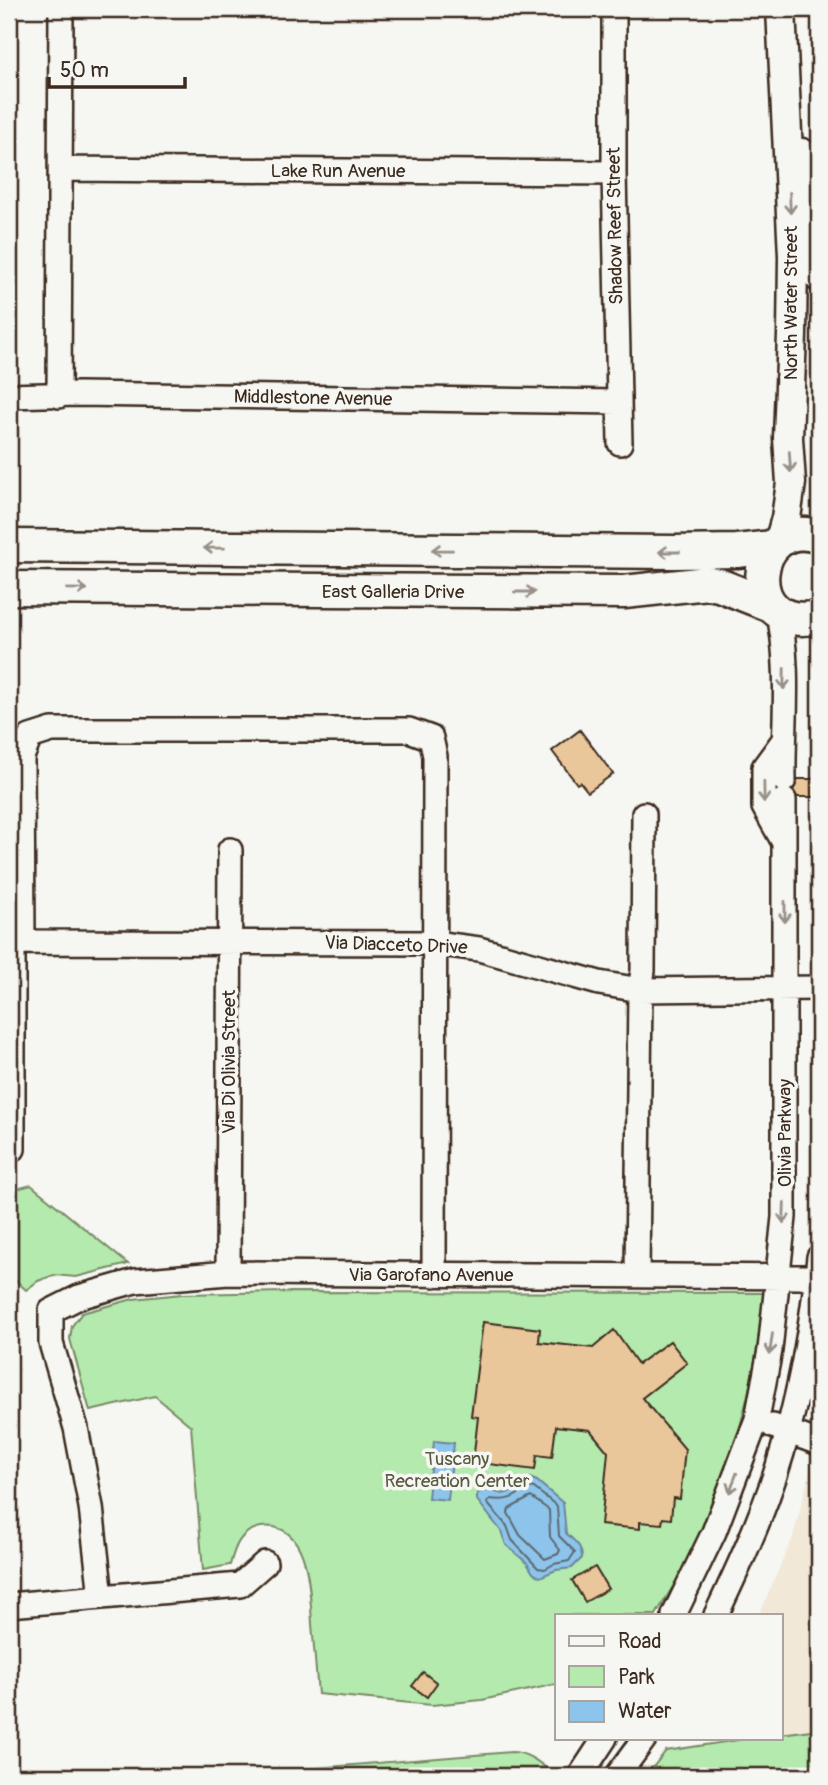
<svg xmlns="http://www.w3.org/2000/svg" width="828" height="1785" font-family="Pangolin,sans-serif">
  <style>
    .built { fill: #f2e8d8 }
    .green { fill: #b4eaad; stroke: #788a66; stroke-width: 2 }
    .water { fill: #8dc4eb; stroke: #6c8699; stroke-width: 2 }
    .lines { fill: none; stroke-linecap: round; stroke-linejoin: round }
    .shore { stroke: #5c6870; stroke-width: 2 }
    .building { fill: #eac79b; stroke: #3b2a1e; stroke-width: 2 }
    .minor-casing { stroke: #3b2a1e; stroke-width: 28 }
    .tertiary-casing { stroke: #3b2a1e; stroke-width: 33 }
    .secondary-casing { stroke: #3b2a1e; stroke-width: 37 }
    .minor { stroke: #f6f6f2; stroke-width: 23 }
    .tertiary { stroke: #f6f6f2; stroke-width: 28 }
    .secondary { stroke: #f6f6f2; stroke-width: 32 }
    .oneway { stroke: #989088 }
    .labels { text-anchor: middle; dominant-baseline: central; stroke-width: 7; stroke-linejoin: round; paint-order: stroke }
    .street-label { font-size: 19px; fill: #3b2a1e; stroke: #f6f6f2 }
    .park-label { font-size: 19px; fill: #595a42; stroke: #f6f6f2 }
  </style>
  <rect width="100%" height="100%" fill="#f6f6f2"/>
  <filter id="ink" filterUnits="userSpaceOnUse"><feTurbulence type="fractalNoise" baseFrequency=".0143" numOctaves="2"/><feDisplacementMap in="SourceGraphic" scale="14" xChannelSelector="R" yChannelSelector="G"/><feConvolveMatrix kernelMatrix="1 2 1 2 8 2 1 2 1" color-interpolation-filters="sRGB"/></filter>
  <g filter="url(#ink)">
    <!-- built -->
    <path class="built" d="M 811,1468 L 819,1472 L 819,1729 L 781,1734 L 781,1615 L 759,1615 L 793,1537 Z"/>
    <!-- green -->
    <path class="green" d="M 31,1185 L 128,1264 L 76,1277 L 54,1275 L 38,1281 L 26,1290 L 9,1274 L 9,1188 L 17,1189 Z
      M 286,1292 L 765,1293 C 756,1372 738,1448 709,1522 C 695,1554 673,1585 656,1615 L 557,1615 L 557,1684 L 482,1700 L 432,1705 L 318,1694 C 316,1670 314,1647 312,1624 C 310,1592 310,1520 261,1527 C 240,1531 235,1546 230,1565 L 203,1570 L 191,1426 L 155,1396 L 90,1411 L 70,1339 L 72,1326 L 82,1313 L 133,1299 L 182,1294 Z
      M 819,1729 L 819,1776 L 646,1776 L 666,1751 L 751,1738 L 781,1738 L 781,1734 Z
      M 511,1752 C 530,1752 543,1766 557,1776 L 218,1776 Z"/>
    <!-- water -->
    <path class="water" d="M 434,1441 L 454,1443 L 448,1500 L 428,1498 Z
      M 529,1478 L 537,1481 L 563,1503 L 566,1533 C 574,1541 582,1545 582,1558 L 572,1568 L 556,1570 L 540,1577 L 533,1573 L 527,1563 L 506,1545 L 501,1531 L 477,1500 L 477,1494 C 492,1481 495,1499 509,1492 C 516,1489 522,1482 529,1478 Z"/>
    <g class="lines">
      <!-- shore -->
      <path class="shore" d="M 529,1487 L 534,1488 L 557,1506 L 559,1536 L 575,1552 L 569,1561 L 554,1564 L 545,1569 L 538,1568 L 512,1540 L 507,1526 L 487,1503 L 490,1499 C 508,1502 515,1497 529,1487 Z
        M 531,1497 L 549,1510 L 550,1537 L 560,1550 L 558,1554 L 545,1559 L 520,1535 L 508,1513 L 509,1509 Z"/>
    </g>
    <!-- building -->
    <path class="building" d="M 580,730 L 613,774 L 588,792 L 580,782 L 577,784 L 552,751 Z
      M 798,779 L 819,779 L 819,797 L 797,797 L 793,790 Z
      M 483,1322 L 540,1329 L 539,1342 L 593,1348 L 614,1330 L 638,1364 L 670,1341 L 687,1363 L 642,1398 L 685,1449 L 680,1499 L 673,1498 L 671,1519 L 663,1518 L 662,1524 L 640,1522 L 640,1529 L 601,1525 L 608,1452 L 590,1430 L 556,1426 L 552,1457 L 537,1455 L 535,1470 L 473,1462 L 478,1417 L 471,1416 Z
      M 595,1567 L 608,1589 L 585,1602 L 572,1580 Z
      M 423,1672 L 437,1683 L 427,1697 L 412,1686 Z"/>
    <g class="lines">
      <!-- minor casing -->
      <g class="minor-casing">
        <path id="minor" d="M 614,9 L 614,173 L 620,443
          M 62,169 L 614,173
          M 9,396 L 78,394 L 618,402
          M 59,396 L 61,9
          M 778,611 C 791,664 783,726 784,780
          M 783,741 L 764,767 L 764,807 L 783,841
          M 9,942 L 434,943 L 479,949 L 599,983 L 640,990 L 819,988
          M 13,942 L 13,1149
          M 23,942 L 22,757 L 30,737 L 52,730 L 409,730 L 431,738 L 435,756 L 434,1275
          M 228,1273 L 230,850
          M 637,1275 L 640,990 L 643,971 L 644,814
          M 773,1426 L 819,1443
          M 101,1597 L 91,1507 L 76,1428 L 51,1343 L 51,1311 L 79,1297 L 135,1281 L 228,1273 L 817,1277
          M 9,1605 L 240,1585 L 265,1563
          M 674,1615 L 714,1532 L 757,1419 L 770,1350 L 784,1217 L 784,800
          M 716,1615 C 744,1556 772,1495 788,1431 C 803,1375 813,1315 819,1257
          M 580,1776 L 605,1738
          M 617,1776 L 645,1738"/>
      </g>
      <!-- tertiary casing -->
      <g class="tertiary-casing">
        <path id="tertiary" d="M 802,153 L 819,236 L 819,277
          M 779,543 L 786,518 L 791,483 L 788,438 L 792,335 L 793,256 L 781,9"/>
      </g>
      <!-- secondary casing -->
      <g class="secondary-casing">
        <path id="secondary" d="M 819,537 C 751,512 736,635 819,617
          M 9,546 L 674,552 L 737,551 L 772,547
          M 9,588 L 624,592 L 708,583 L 719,585 L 772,606"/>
      </g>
      <!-- minor -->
      <use href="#minor" class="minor"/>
      <!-- tertiary -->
      <use href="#tertiary" class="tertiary"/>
      <!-- secondary -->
      <use href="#secondary" class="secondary"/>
    </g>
    <!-- one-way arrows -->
    <defs><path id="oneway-shaft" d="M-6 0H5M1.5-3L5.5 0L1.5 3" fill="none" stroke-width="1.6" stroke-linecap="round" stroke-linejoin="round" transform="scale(1.75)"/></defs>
    <g class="oneway">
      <use href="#oneway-shaft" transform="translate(790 203) rotate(88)"/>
      <use href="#oneway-shaft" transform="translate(790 462) rotate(86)"/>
      <use href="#oneway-shaft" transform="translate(214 548) rotate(-179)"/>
      <use href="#oneway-shaft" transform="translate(442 550) rotate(-179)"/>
      <use href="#oneway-shaft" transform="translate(669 552) rotate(-180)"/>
      <use href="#oneway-shaft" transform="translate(77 589) rotate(1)"/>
      <use href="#oneway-shaft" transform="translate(525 592)"/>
      <use href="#oneway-shaft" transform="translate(784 679) rotate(91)"/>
      <use href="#oneway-shaft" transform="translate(764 792) rotate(89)"/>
      <use href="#oneway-shaft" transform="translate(785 912) rotate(90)"/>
      <use href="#oneway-shaft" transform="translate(784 1213) rotate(92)"/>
      <use href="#oneway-shaft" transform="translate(771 1344) rotate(98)"/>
      <use href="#oneway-shaft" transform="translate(733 1483) rotate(111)"/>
    </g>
  </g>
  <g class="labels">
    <!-- street labels -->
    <g class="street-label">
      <text x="338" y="171">Lake Run Avenue</text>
      <text transform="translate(615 226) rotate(-91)">Shadow Reef Street</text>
      <text transform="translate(791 303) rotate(-90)">North Water Street</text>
      <text transform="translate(313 398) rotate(1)">Middlestone Avenue</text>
      <text x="393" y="592">East Galleria Drive</text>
      <text transform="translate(396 945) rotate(2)">Via Diacceto Drive</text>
      <text transform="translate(229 1062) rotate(-90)">Via Di Olivia Street</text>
      <text transform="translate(785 1133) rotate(-90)">Olivia Parkway</text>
      <text x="431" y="1275">Via Garofano Avenue</text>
    </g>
    <!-- park labels -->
    <g class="park-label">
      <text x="457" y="1459">Tuscany<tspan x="457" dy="22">Recreation Center</tspan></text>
    </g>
  </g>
  <!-- margin -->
  <rect width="828" height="1785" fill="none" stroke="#f6f6f2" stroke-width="35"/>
  <rect x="18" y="18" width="793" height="1750" fill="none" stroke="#3b2a1e" stroke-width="2.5" filter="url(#ink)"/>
  <!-- legend -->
  <rect x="555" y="1614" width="228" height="126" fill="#f6f6f2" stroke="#aba49d" stroke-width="2"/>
  <rect x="569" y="1636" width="35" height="10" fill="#f6f6f2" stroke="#aba49d" stroke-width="2"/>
  <text x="618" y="1648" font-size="21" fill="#3b2a1e">Road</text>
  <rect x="569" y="1666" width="35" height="21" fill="#b4eaad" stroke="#aba49d" stroke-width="2"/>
  <text x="618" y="1684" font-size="21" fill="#3b2a1e">Park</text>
  <rect x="569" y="1701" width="35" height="21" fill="#8dc4eb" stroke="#aba49d" stroke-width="2"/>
  <text x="618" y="1718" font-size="21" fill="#3b2a1e">Water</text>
  <!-- scale -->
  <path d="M49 77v10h136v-10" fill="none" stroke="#3b2a1e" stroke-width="3.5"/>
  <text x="60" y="77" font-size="21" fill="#3b2a1e" stroke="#f6f6f2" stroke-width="5" paint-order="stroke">50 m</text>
</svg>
